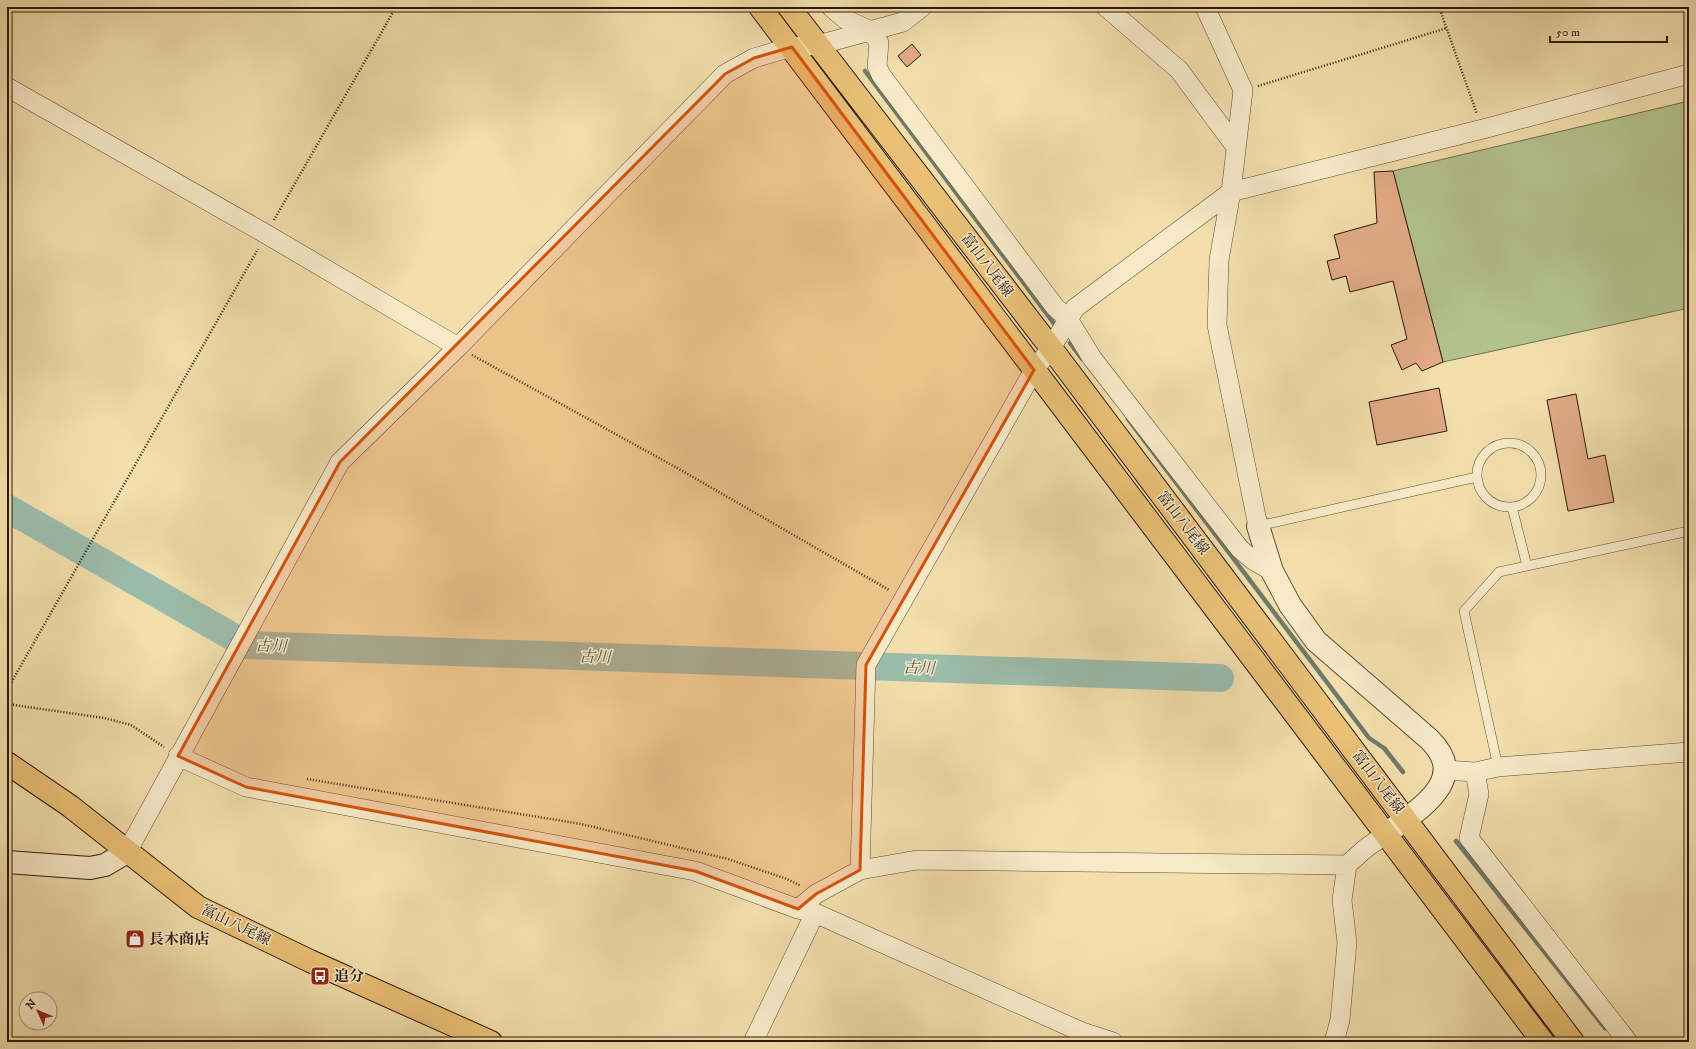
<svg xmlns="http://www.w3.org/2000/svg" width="1696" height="1049" font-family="'IM FELL DW Pica','Noto Serif JP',serif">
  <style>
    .green { fill: #b4c38e; stroke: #706e4d }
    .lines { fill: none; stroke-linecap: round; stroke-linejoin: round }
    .stream { stroke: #6f7a6b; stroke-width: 4.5 }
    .river { stroke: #9bbcab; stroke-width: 28 }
    .building { fill: #e2ab86; stroke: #2d180c }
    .service-casing { stroke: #5e4a34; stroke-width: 10 }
    .minor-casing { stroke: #5e4a34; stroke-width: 20 }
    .tertiary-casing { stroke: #5e4a34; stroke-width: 24 }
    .secondary-casing { stroke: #2d180c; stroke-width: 24 }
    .primary-casing { stroke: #2d180c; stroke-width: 24 }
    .path { stroke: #2d180c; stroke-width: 2.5; stroke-dasharray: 1 2; stroke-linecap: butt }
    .service { stroke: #f7eac9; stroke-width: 9 }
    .minor { stroke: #f7eac9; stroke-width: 19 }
    .tertiary { stroke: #f7eac9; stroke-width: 22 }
    .secondary { stroke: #f7eac9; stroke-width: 22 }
    .primary { stroke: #e9c076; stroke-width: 22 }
    .marked { fill: #d5520c; fill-opacity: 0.2; stroke: #d5520c; stroke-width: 3; stroke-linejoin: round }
    .labels { text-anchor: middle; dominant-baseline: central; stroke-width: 3; stroke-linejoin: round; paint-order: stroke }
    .street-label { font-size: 15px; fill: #2d180c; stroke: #f7eac9 }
    .poi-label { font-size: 15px; font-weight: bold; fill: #2d180c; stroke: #f7eac9; text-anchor: start }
    .water-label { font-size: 16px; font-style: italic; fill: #545144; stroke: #f7eac9 }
  </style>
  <rect width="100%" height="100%" fill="#f2dfac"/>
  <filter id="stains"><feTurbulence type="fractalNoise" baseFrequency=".005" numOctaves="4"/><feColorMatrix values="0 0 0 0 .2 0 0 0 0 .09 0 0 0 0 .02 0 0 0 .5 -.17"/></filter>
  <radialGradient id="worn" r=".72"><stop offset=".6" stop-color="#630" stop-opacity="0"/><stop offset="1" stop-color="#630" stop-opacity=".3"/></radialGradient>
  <!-- green -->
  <path class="green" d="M 1689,101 L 1689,308 L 1443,362 L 1393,171 Z"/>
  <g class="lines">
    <!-- stream -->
    <path class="stream" d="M 865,71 L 1055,325
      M 1070,343 L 1082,359
      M 1128,419 L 1369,738 L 1384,748 L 1403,772
      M 1456,841 L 1605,1028"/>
    <!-- river -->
    <path class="river" d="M 7,508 L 247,645 L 1220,678"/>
  </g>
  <!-- building -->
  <path class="building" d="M 912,44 L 921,55 L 907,67 L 898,56 Z
    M 1393,171 L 1443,362 L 1422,371 L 1416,363 L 1402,370 L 1391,345 L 1407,339 L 1393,281 L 1350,292 L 1346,276 L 1332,280 L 1327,261 L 1340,258 L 1334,235 L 1377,223 L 1374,172 Z
    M 1439,388 L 1447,431 L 1377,445 L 1369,402 Z
    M 1576,394 L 1588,459 L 1605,455 L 1614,502 L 1568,511 L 1547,400 Z"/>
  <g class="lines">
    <!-- service casing -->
    <g class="service-casing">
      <path id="service" d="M1477 475a32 32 0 1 1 64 0a32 32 0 1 1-64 0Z
        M 1512,507 L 1527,566
        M 1258,526 L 1477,477
        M 1498,767 L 1464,611 L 1499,572 L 1689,531"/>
    </g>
    <!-- minor casing -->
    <g class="minor-casing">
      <path id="minor" d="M 831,7 L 845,19 L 871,31 L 879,43 L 877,66 L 881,75 L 1055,307 L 1068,319 L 1092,358 L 1240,549 L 1253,560 L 1272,571
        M 1106,7 L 1179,70 L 1236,147
        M 1205,7 L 1243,90 L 1231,192 L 1219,260 L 1217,325 L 1258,526
        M 7,87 L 266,234 L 458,347
        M 178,756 L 246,787 L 695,871 L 798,909 L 815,913 L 1082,1032 L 1113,1042
        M 1446,770 L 1475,772 L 1498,767 L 1689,752
        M 1475,772 L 1479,794 L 1469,838 L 1628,1042
        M 127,852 L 340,462 L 458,347 L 725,74 L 754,58 L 792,47 L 818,45 L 903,22 L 922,7
        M 860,870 L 866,665 L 1034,370 L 1051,348 L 1075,308 L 1231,192 L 1483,129 L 1689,74
        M 798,909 L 816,894 L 860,870 L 917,860 L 1347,865
        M 753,1042 L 815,913
        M 1334,1042 L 1340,1020 L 1347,943 L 1342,900 L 1347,865 L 1366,848 L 1385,835"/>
    </g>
    <!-- tertiary casing -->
    <g class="tertiary-casing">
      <path id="tertiary" d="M 1258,526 L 1272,571 L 1290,605 L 1316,641 L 1429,739 C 1472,781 1416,810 1385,835"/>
    </g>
    <!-- secondary casing -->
    <g class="secondary-casing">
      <path id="secondary" d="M 7,862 L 90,868 L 105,865 L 127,852"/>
    </g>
    <!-- primary casing -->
    <g class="primary-casing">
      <path id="primary" d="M 760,7 L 1543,1042
        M 789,7 L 1051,348 L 1573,1042
        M 7,763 L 70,806 L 198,907 L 310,961 L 491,1042"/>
    </g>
    <!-- path -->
    <path class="path" d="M 1439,7 L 1477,114
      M 1258,86 L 1447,28
      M 274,220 L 396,7
      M 472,355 L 679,469 L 889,590
      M 7,690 L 258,249
      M 7,704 L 104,718 L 131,725 L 164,747
      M 307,779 L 581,824 L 728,859 L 787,879 L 801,886"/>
    <!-- service -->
    <use href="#service" class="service"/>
    <!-- minor -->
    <use href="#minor" class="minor"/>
    <!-- tertiary -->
    <use href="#tertiary" class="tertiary"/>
    <!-- secondary -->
    <use href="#secondary" class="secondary"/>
    <!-- primary -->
    <use href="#primary" class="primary"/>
  </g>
  <!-- marked area -->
  <path class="marked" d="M 792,47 L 1034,370 L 866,665 L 860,870 L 816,894 L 798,909 L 695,871 L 246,787 L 178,756 L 340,462 L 725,74 L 754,58 Z"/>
  <!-- icons -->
  <defs>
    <g id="shop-square" transform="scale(1)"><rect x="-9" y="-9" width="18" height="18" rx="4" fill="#8f2418" stroke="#f7eac9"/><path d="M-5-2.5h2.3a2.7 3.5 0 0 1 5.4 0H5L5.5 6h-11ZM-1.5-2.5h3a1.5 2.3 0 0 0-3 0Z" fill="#fff"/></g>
    <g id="bus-square" transform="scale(1)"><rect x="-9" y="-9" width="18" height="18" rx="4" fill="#8f2418" stroke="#f7eac9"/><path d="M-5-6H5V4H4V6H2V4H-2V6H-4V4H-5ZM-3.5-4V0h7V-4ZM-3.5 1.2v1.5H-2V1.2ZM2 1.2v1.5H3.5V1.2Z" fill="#fff"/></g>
  </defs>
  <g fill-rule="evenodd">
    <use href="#shop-square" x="135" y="939"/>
    <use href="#bus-square" x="320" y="976"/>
  </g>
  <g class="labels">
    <!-- street labels -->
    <g class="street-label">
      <text transform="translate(987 265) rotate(53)">富山八尾線</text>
      <text transform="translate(1183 523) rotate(53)">富山八尾線</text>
      <text transform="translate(1378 782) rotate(53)">富山八尾線</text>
      <text transform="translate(236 925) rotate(26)">富山八尾線</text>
    </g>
    <!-- poi labels -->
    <g class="poi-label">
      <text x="149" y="939">長木商店</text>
      <text x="334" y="976">追分</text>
    </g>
    <!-- water labels -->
    <g class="water-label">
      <text transform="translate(271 646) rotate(2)">古川</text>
      <text transform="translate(595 657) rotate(2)">古川</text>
      <text transform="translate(919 668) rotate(2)">古川</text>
    </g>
  </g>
  <!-- margin -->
  <rect width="1696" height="1049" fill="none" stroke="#f2dfac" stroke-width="24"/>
  <rect x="8" y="8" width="1680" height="1033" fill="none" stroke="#2d180c" stroke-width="2"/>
  <rect x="12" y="12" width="1672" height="1025" fill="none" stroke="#2d180c"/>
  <!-- north arrow -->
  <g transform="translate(38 1011) rotate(314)"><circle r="19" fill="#f7eac9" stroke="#a6967d"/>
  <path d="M0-3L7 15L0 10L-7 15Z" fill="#8f2418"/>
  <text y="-6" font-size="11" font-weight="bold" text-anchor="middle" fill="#2d180c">N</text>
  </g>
  <!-- scale -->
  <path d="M1550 36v6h117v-6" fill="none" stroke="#2d180c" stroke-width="2"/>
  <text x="1556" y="36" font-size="12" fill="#2d180c" stroke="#f7eac9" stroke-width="3" paint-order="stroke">50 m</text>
  <rect width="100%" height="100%" filter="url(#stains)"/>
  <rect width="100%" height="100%" fill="url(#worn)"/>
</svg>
